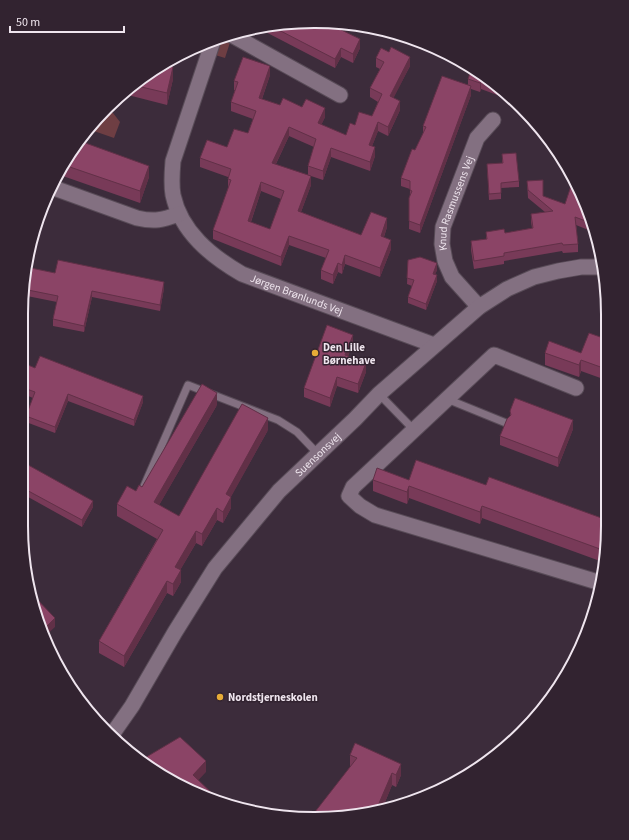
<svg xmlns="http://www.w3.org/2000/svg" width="629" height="840" viewBox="0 0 629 840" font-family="'Source Sans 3',sans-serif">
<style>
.green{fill:#6e3e43}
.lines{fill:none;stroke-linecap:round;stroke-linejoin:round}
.lane-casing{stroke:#584b57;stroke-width:9}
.street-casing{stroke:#584b57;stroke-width:17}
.lane{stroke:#837081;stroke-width:7}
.street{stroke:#837081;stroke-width:15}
.wall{fill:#783a58;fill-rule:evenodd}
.shaded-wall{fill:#613047}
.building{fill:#8b4466;stroke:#613047;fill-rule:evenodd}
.poi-dot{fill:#e7ac37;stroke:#322330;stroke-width:1.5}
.labels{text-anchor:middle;stroke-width:3;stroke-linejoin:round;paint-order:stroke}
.street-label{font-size:11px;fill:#efe5ee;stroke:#322330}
.poi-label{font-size:11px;font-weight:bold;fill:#efe5ee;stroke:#322330;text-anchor:start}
.rim{fill:none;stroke:#efe5ee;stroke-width:2}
</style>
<rect width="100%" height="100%" fill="#3c2c3b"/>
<!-- green -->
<path class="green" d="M 233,33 L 225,58 L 192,48 Z
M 108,111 L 113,113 L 120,122 L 114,138 L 91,130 Z"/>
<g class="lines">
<defs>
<path id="lane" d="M 379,394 L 414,430
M 447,399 L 506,423
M 144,486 L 188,385 L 278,420 L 297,432 L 318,454"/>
<g id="street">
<path d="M 230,34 L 340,95"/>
<path id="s1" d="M 213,41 L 173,161 C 172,173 171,184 173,195 C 181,232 211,256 242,274 L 434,345"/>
<path d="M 54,188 L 137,218 C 155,222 162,220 179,214"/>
<path id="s2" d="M 479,307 L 452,277 L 445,261 L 442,244 L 443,227 L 477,138 L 493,120"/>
<path d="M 576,388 L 494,355 L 353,487 L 349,496 L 360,506 L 375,515 L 601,583"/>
<path id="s3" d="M 111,736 L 132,706 L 175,632 L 215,568 L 279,491 L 355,419 L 379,394 L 479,307 L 507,289 L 534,277 L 558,271 L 581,267 L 603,267"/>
</g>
</defs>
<!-- lane casing -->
<use href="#lane" class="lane-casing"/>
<!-- street casing -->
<use href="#street" class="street-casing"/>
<!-- lane -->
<use href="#lane" class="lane"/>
<!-- street -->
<use href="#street" class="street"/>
</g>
<!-- wall -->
<path class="wall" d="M 296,22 L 360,48 L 353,63 L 341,57 L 335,68 L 258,28 Z
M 376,58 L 410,66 L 393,98 L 400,110 L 388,136 L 378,131 L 372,146 L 375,156 L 370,171 L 331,157 L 323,180 L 308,175 L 308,166 L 314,147 L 289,136 L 276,164 L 311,185 L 301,212 L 361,235 L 387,227 L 384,237 L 391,249 L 380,277 L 345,264 L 342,274 L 338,272 L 333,284 L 321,279 L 321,270 L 326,258 L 289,245 L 281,266 L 213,239 L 213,230 L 229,188 L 228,188 L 228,177 L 200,167 L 200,158 L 227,147 L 248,133 L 253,119 L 231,111 L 231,102 L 235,90 L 234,90 L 234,81 L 270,75 L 262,99 L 280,105 L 325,117 L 321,125 L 346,135 L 355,125 L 372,116 L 378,102 L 370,97 L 370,88 L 380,69 L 376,67 ZM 261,191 L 281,199 L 270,229 L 251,222 Z
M 472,68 L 508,94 L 520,107 L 508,103 L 508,99 L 481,89 L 480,92 L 471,89 L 471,95 L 420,233 L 409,229 L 410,189 L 401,186 L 401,178 L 423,134 L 423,126 L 468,85 L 468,79 Z
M 173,79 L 167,105 L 124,94 L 136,82 Z
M 538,126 L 542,131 L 538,129 Z
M 71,151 L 149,177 L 140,203 L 60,175 Z
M 502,154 L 519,181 L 519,187 L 501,188 L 501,199 L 489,200 L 487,164 L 502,163 Z
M 527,181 L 543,196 L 565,204 L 586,202 L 593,228 L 591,231 L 576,225 L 578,244 L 578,252 L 563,253 L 562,251 L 504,261 L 504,264 L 474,269 L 471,250 L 471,241 L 486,239 L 486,232 L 505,233 L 532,228 L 531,222 L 531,214 L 545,212 L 528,198 Z
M 408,260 L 437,270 L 435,274 L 437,281 L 426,310 L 408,303 L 408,297 L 412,286 L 407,284 Z
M 26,267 L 55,273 L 164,288 L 160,311 L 92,297 L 84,332 L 53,326 L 53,319 L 57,302 L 22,295 Z
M 606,339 L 606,380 L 581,371 L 579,377 L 545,365 L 545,353 L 581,353 Z
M 353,344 L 348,356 L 366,372 L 358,393 L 337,386 L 330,407 L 304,397 L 304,388 Z
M 21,362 L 35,368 L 143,402 L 134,426 L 68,401 L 55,433 L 26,422 L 26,416 L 33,398 L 21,393 Z
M 217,405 L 159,505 L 179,516 L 268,430 L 231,496 L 231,508 L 223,523 L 217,520 L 202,546 L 196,543 L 180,570 L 181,582 L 173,596 L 167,593 L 124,667 L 99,653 L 99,641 L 157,539 L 117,516 L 117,504 L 142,487 Z
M 510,411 L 573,429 L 558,467 L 500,445 L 500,436 L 510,416 Z
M 21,461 L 93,507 L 82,527 L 21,493 Z
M 373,480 L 409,480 L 486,485 L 607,520 L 607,545 L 606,556 L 602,555 L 600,561 L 482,518 L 480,524 L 409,498 L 407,504 L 373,491 Z
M 350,755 L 401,775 L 396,787 L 392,785 L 383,807 L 334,818 L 350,767 Z"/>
<!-- shaded-wall -->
<path class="shaded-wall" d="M 360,39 L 360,48 L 353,63 L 353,54 Z
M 341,48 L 341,57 L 335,68 L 335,59 Z
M 410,57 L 410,66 L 390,105 L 390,96 Z
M 270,66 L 270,75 L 259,107 L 259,98 Z
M 173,67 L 173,79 L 167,105 L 167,93 Z
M 481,80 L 481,89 L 480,92 L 480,83 Z
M 471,86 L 471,95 L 420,233 L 420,225 Z
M 400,101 L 400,110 L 388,136 L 388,127 Z
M 325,108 L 325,117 L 318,132 L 318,123 Z
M 378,122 L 378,131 L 369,154 L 369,145 Z
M 289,127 L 289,136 L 272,172 L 272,163 Z
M 375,147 L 375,156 L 370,171 L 370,162 Z
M 331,148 L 331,157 L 323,180 L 323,171 Z
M 149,166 L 149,177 L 140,203 L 140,191 Z
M 311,176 L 311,185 L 298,220 L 298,211 Z
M 261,182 L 261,191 L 248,230 L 248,221 Z
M 387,218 L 387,227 L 381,245 L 381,236 Z
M 289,236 L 289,245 L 281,266 L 281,257 Z
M 391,240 L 391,249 L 380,277 L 380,268 Z
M 345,255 L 345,264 L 342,274 L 342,265 Z
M 338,263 L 338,272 L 333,284 L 333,275 Z
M 437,263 L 437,270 L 433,280 L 433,274 Z
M 437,275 L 437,281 L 426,310 L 426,304 Z
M 164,282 L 164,288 L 160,311 L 160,305 Z
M 92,291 L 92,297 L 84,332 L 84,326 Z
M 353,335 L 353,344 L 345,364 L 345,355 Z
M 581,360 L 581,371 L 579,377 L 579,365 Z
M 366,363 L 366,372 L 358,393 L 358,384 Z
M 337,377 L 337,386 L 330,407 L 330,398 Z
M 217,393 L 217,405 L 154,514 L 154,502 Z
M 68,394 L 68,401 L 55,433 L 55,427 Z
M 143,396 L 143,402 L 134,426 L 134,420 Z
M 268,418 L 268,430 L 226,506 L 226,494 Z
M 573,420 L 573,429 L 558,467 L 558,458 Z
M 409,486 L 409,498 L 407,504 L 407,492 Z
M 231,497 L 231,508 L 223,523 L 223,512 Z
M 93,501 L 93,507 L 82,527 L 82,520 Z
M 482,506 L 482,518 L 480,524 L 480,512 Z
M 217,508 L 217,520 L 202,546 L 202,534 Z
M 196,531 L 196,543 L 175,579 L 175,567 Z
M 602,543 L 602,555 L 600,561 L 600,549 Z
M 181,570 L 181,582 L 173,596 L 173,584 Z
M 167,581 L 167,593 L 124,667 L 124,656 Z
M 55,618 L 55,627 L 45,636 L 43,630 Z
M 206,761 L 206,772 L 193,786 L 193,775 Z
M 401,764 L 401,775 L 396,787 L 396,775 Z
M 392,773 L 392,785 L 383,807 L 377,808 Z"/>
<!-- building -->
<path class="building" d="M 296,22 L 327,23 L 360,39 L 353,54 L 341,48 L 335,59 L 271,26 Z
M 391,47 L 410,57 L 390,96 L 400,101 L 388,127 L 378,122 L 369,145 L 375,147 L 370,162 L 331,148 L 323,171 L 308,166 L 316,139 L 289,127 L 272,163 L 311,176 L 298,211 L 361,235 L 371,212 L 387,218 L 381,236 L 391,240 L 380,268 L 345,255 L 342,265 L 338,263 L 333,275 L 321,270 L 329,250 L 289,236 L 281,257 L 213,230 L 231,180 L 228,179 L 231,169 L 200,158 L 207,140 L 227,147 L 234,129 L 248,133 L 256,111 L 231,102 L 238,82 L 234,81 L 243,57 L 270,66 L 259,98 L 280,105 L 283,98 L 302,107 L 306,99 L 325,108 L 318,123 L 346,135 L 350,123 L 355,125 L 359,112 L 372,116 L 382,94 L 370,88 L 384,62 L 376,58 L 381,48 L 389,52 ZM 261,182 L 284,191 L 270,229 L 248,221 Z
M 163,64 L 173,67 L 167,93 L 133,85 L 136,82 Z
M 472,68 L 498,87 L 481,80 L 480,83 L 468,79 Z
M 442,76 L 471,86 L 420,225 L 409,221 L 409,198 L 412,191 L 410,190 L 410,181 L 401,178 L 412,149 L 415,150 L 426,127 L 423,126 Z
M 80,141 L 149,166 L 140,191 L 64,165 L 71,151 Z
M 516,153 L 519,181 L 501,183 L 501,193 L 489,194 L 487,164 L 503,163 L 502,154 Z
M 543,180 L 543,196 L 565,204 L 572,183 L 575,184 L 586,202 L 591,223 L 575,217 L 578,244 L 563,245 L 562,243 L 504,253 L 504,256 L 474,261 L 471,241 L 487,239 L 486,232 L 504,229 L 505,233 L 533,228 L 531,214 L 553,211 L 528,190 L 527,181 Z
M 420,257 L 437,263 L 433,274 L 437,275 L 426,304 L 408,297 L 414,280 L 407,278 L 408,260 Z
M 58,260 L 164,282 L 160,305 L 92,291 L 84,326 L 53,319 L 58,296 L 23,289 L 26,267 L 55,273 Z
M 327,325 L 353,335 L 345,355 L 366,363 L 358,384 L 337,377 L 330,398 L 304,388 Z
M 589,333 L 606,339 L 606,369 L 581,360 L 579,365 L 545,353 L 549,341 L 581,353 Z
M 40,356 L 143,396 L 134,420 L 68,394 L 55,427 L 26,416 L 35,392 L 21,387 L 21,362 L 35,368 Z
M 202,384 L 217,393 L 154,502 L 179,516 L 242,404 L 268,418 L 226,494 L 231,497 L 223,512 L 217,508 L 202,534 L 196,531 L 175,567 L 181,570 L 173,584 L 167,581 L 124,656 L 99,641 L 163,530 L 117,504 L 127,486 L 136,491 L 139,485 L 142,487 Z
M 515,398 L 573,420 L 558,458 L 500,436 L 507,419 L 511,415 L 510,411 Z
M 416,460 L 486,485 L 489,477 L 607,520 L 607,545 L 602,543 L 600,549 L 482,506 L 480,512 L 409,486 L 407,492 L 373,480 L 377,468 L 409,480 Z
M 21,461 L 93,501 L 82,520 L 21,487 Z
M 30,592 L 55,618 L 43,630 L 31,602 Z
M 180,737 L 206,761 L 193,775 L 219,800 L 184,789 L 143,759 Z
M 355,743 L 401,764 L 396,775 L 392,773 L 377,808 L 334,818 L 311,817 L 357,758 L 350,755 Z
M 256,806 L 259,813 L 248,810 Z"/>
<!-- markers -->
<g class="poi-dot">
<circle cx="315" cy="353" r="4"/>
<circle cx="220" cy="697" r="4"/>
</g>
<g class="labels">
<!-- street labels -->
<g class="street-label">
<text dy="4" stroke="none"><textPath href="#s2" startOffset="118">Knud Rasmussens Vej</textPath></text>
<text dy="4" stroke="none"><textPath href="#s1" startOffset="327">Jørgen Brønlunds Vej</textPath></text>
<text dy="4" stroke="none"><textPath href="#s3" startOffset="351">Suensonsvej</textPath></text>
</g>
<!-- poi labels -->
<g class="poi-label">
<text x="323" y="351">Den Lille<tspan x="323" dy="13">Børnehave</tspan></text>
<text x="228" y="701">Nordstjerneskolen</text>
</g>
</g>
<!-- crop -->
<path d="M0 0H629V840H0ZM314 28H315A286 286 0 0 1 601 314V526A286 286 0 0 1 315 812H314A286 286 0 0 1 28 526V314A286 286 0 0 1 314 28Z" fill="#322330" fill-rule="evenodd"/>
<path class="rim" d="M314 28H315A286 286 0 0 1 601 314V526A286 286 0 0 1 315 812H314A286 286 0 0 1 28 526V314A286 286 0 0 1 314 28Z"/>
<!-- scale -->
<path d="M10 26v6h114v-6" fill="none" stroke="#efe5ee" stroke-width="2"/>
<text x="16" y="26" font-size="12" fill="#efe5ee" stroke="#322330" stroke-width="3" paint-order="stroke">50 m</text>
</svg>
